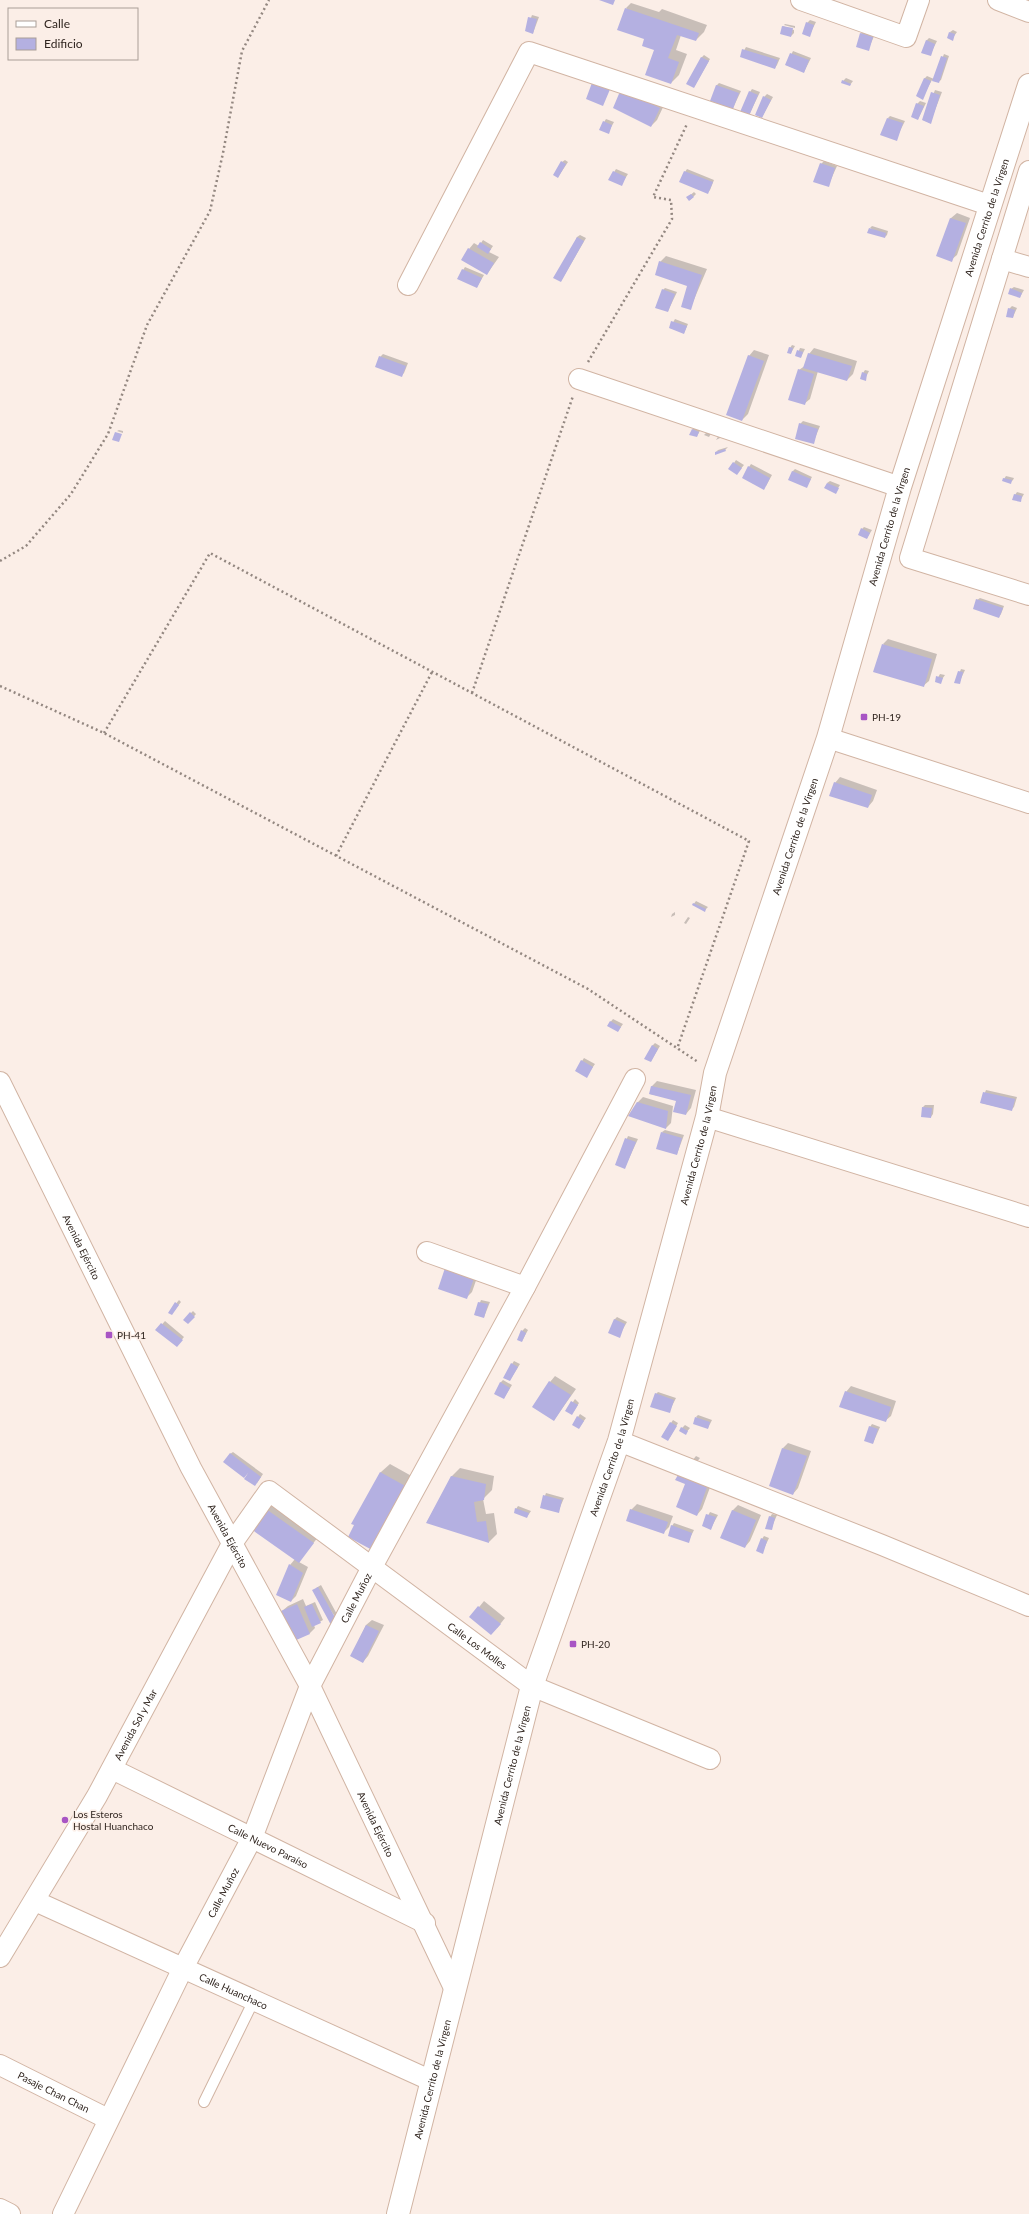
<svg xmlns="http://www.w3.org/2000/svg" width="1029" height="2214" viewBox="0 0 1029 2214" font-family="Lato,sans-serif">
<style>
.shadow{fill:#0003}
.building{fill:#b4b0e1}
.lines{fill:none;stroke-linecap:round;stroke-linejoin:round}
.lane-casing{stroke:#d1b4a3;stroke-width:12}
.street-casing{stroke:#d1b4a3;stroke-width:22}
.secondary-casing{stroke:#d1b4a3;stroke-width:24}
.path{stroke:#938780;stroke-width:2.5;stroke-dasharray:2 3;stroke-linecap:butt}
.lane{stroke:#fff;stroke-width:10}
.street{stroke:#fff;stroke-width:20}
.secondary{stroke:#fff;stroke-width:22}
.poi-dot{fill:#a855c4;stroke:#fbeee7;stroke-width:1.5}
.labels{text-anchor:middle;stroke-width:3;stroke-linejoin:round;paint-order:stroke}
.street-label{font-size:10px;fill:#30251f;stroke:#fbeee7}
.poi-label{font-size:10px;fill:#30251f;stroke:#fbeee7;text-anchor:start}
</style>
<rect width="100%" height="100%" fill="#fbeee7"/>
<!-- shadow -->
<path class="shadow" d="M 631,3 L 659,12 L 662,9 L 707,25 L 704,32 L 696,40 L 681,35 L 676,50 L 687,54 L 679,75 L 671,83 L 647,35 L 626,8 Z
M 532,15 L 539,17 L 533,33 L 526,31 Z
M 810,20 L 816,22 L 809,36 L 807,23 Z
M 785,24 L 795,26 L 795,28 L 784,25 Z
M 783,26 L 794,30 L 794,33 L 791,36 L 781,33 Z
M 953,30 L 957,32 L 952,39 L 950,32 Z
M 863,31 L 875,34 L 868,50 L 861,34 Z
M 929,38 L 937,41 L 930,55 L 926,41 Z
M 746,47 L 780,58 L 777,65 L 775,68 L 741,56 Z
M 793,51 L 811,58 L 804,72 L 786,65 Z
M 944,54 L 949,56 L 941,80 L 938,82 L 932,80 L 922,98 L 924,79 L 927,76 L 934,79 Z
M 704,55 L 710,59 L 694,87 L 701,58 Z
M 846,78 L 853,81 L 850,85 L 843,81 Z
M 719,83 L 741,91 L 733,108 L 716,86 Z
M 752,89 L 760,92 L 749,115 L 750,92 Z
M 622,90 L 665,103 L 657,120 L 651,126 Z
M 935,90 L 942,92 L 930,123 L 923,120 Z
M 767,94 L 773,97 L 762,117 L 764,97 Z
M 920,101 L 926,103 L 918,119 L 917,104 Z
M 890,116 L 905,121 L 896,139 L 888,118 Z
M 606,119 L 614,122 L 608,133 L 600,129 Z
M 565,160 L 568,162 L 558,177 L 562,162 Z
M 824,161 L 837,166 L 828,186 L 821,164 Z
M 616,169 L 628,174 L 621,185 L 610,179 Z
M 687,169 L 714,180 L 710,190 L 708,192 L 685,172 Z
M 694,192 L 696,194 L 690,200 L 688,197 Z
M 957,213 L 970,218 L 957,255 L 951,260 L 951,218 Z
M 872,226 L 888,231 L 887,235 L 885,237 L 870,228 Z
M 580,235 L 586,238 L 561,281 L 577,237 Z
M 483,240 L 493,246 L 489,252 L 499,257 L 487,274 L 469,249 L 474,243 L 479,246 Z
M 666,256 L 707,269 L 690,309 L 689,286 L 660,262 Z
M 465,267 L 484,275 L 477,287 L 458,278 Z
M 1014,287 L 1024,290 L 1020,297 L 1011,289 Z
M 665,288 L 677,292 L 668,311 L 663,290 Z
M 1012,306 L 1017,308 L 1013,317 L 1009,309 Z
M 675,319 L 688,324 L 684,333 L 670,328 Z
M 792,345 L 795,346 L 791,353 L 790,348 Z
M 800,348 L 805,349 L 801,357 L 797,355 Z
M 814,348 L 857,361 L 853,374 L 847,380 L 818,371 L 810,399 L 804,404 L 799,370 L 806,365 L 809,354 Z
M 754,350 L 769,355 L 748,414 L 742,420 L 749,356 Z
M 383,354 L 408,363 L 404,373 L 402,375 L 380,357 Z
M 865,370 L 869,371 L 865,379 L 863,373 Z
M 803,421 L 820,426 L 813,443 L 800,424 Z
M 695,427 L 701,429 L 697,436 L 692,430 Z
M 119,430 L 123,431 L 123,433 L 117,431 Z
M 708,431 L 712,432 L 709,437 L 704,435 Z
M 719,435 L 721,436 L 720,438 L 716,440 Z
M 728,447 L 725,450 L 716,452 L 718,450 Z
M 736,460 L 744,465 L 739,471 L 734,463 Z
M 751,464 L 772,475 L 766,486 L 749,467 Z
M 795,469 L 812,477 L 807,486 L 792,472 Z
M 1006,476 L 1014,478 L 1013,480 L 1011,482 L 1004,479 Z
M 830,481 L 840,485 L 835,493 L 827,483 Z
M 1017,492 L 1024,494 L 1020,501 L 1015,495 Z
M 864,527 L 872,530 L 867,538 L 862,529 Z
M 980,598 L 1004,606 L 1001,614 L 999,617 L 977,600 Z
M 888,639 L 937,654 L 929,681 L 923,686 L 883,644 Z
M 961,669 L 965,670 L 959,683 L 956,682 Z
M 940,674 L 945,675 L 940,682 L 936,681 Z
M 840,777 L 877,790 L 873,801 L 868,807 L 835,783 Z
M 696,901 L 708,907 L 705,910 L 693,905 Z
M 675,912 L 675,915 L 671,917 L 672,914 Z
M 688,917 L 690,918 L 686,924 L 684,923 Z
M 613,1019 L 623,1024 L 618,1031 L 608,1025 Z
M 655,1043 L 660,1046 L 651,1061 L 652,1046 Z
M 584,1058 L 595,1064 L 586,1077 L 582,1061 Z
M 657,1081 L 696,1090 L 691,1108 L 686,1114 L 677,1100 L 650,1094 L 652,1086 Z
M 986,1090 L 1017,1097 L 1014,1107 L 1011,1110 L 981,1103 Z
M 643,1097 L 673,1106 L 671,1123 L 666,1128 L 637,1103 Z
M 925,1105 L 934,1105 L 933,1114 L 931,1117 L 923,1107 Z
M 665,1130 L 684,1135 L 677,1154 L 662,1132 Z
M 628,1136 L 638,1139 L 625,1167 L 616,1164 Z
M 480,1269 L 472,1292 L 467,1297 L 440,1288 Z
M 179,1300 L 181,1302 L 174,1311 L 169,1312 Z
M 481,1300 L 490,1302 L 484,1317 L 475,1315 Z
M 193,1311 L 196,1314 L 188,1323 L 184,1320 Z
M 617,1317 L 627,1322 L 619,1336 L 614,1320 Z
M 165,1321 L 184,1337 L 179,1343 L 157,1330 Z
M 525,1328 L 528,1330 L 522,1341 L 522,1331 Z
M 514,1361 L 520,1364 L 510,1380 L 512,1364 Z
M 555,1376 L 576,1389 L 554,1420 L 550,1382 Z
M 503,1380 L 512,1385 L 504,1398 L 500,1383 Z
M 851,1386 L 896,1401 L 891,1416 L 885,1421 L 846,1392 Z
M 658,1392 L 676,1398 L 669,1412 L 656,1394 Z
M 575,1399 L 579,1403 L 574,1411 L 567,1411 Z
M 580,1414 L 586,1418 L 579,1428 L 578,1417 Z
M 698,1415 L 712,1420 L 708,1428 L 696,1417 Z
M 673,1420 L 678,1423 L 670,1437 L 662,1436 Z
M 872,1424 L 880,1427 L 873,1443 L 870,1427 Z
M 685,1425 L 690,1428 L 685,1434 L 682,1428 Z
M 788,1443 L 811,1451 L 798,1488 L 793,1494 L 783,1448 Z
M 233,1452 L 263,1474 L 257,1483 L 246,1479 L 248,1473 L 230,1454 Z
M 696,1456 L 700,1458 L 696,1463 L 692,1461 Z
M 390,1464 L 417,1479 L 355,1525 L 353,1523 L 381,1472 Z
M 460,1468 L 494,1476 L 492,1490 L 483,1499 L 486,1514 L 494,1513 L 497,1534 L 489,1542 L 427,1522 L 452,1476 Z
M 678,1476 L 712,1482 L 702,1509 L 697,1515 L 686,1484 Z
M 546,1493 L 564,1498 L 558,1512 L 541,1507 Z
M 272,1504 L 318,1537 L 299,1562 L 308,1567 L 296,1596 L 291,1601 L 290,1565 L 295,1559 L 267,1510 Z
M 637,1504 L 673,1516 L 669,1527 L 663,1533 L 631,1510 Z
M 738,1505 L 761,1515 L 750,1541 L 745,1547 L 732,1511 Z
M 518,1506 L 531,1511 L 527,1517 L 516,1509 Z
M 710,1512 L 718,1515 L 711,1528 L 703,1525 Z
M 772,1514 L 777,1515 L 771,1529 L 770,1517 Z
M 674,1523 L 694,1530 L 688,1542 L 672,1526 Z
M 764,1536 L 769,1538 L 762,1553 L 762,1539 Z
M 321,1585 L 339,1618 L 337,1620 L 316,1588 Z
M 303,1599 L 306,1606 L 315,1602 L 323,1620 L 314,1625 L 315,1628 L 310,1633 L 295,1640 L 282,1611 L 288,1606 Z
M 484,1601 L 505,1618 L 497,1628 L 471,1617 Z
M 372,1620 L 384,1625 L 368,1656 L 363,1662 L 351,1656 L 366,1625 Z"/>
<!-- building -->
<path class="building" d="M 599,0 L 615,0 L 613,5 Z
M 625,8 L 699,33 L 696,41 L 677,35 L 668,58 L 679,62 L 671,84 L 645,75 L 654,50 L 642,46 L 644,39 L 617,30 Z
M 528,17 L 537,19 L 533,34 L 525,31 Z
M 806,22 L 814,25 L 810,37 L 802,34 Z
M 782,26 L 793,28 L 791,37 L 780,34 Z
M 949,32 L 955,34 L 953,41 L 947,38 Z
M 860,33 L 873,37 L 869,51 L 856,47 Z
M 926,40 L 935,44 L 931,56 L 921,53 Z
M 742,49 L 778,60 L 775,69 L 740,57 Z
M 790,53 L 809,60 L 804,73 L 785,65 Z
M 941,56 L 947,58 L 939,83 L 932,81 Z
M 701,57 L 709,61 L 694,88 L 686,84 Z
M 924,78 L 931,81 L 923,100 L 916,96 Z
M 593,80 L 611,87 L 603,106 L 586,99 Z
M 842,80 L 851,84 L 850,86 L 841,83 Z
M 716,85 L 739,93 L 733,109 L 710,101 Z
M 621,89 L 660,108 L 651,127 L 613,108 Z
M 749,91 L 758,95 L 749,116 L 740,112 Z
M 931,92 L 940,95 L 931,124 L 922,120 Z
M 763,96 L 771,100 L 762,118 L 755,115 Z
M 916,103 L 924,106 L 918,120 L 911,117 Z
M 887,118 L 903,123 L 897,141 L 880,135 Z
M 603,121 L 612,125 L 609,134 L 599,130 Z
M 561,161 L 566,164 L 558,178 L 553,175 Z
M 820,163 L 835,168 L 829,187 L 813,182 Z
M 613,171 L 626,177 L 622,186 L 608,180 Z
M 684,171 L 713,182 L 708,194 L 679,182 Z
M 691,194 L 694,197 L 689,201 L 686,197 Z
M 950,218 L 966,223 L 952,262 L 936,256 Z
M 869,228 L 886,233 L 885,238 L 867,233 Z
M 577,237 L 584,241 L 561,282 L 553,278 Z
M 480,242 L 491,249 L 488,254 L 477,247 Z
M 468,248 L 494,263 L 487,275 L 461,260 Z
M 659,261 L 702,275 L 691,310 L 681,307 L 687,286 L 655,275 Z
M 462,269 L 482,278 L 477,288 L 457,279 Z
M 1010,288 L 1022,293 L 1020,298 L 1008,294 Z
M 662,289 L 675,294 L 668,312 L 655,308 Z
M 1008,308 L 1015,310 L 1013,318 L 1006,317 Z
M 671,321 L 687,326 L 684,334 L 669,328 Z
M 789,347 L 793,348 L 791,354 L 787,353 Z
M 797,350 L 803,352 L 801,358 L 795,356 Z
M 808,353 L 852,366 L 847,381 L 803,368 Z
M 748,355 L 764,361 L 742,421 L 726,415 Z
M 379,356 L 406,366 L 402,377 L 375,367 Z
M 798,369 L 814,374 L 805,405 L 788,400 Z
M 862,372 L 867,374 L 866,381 L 860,379 Z
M 799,423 L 818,429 L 814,444 L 795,439 Z
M 692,429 L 699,432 L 697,437 L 689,435 Z
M 115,432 L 122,434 L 119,442 L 112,440 Z
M 725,449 L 726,451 L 715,455 L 715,452 Z
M 733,462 L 742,468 L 737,475 L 728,469 Z
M 748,466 L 770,478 L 764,490 L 742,478 Z
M 792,471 L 811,479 L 807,488 L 788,480 Z
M 1003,478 L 1012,480 L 1011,484 L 1002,481 Z
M 827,483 L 839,488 L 836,494 L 824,488 Z
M 1014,494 L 1022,496 L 1021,502 L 1012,500 Z
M 861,528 L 870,533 L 867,539 L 858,535 Z
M 976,599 L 1003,608 L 999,618 L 973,609 Z
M 882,644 L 932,659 L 924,687 L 873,672 Z
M 958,671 L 963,672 L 960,684 L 954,683 Z
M 936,676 L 943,678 L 941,684 L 935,682 Z
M 834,782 L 872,795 L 868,808 L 829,796 Z
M 693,903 L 706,909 L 705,912 L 692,905 Z
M 610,1021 L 621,1027 L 618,1032 L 607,1026 Z
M 652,1045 L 658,1049 L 651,1062 L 644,1059 Z
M 581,1060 L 593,1067 L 587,1078 L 575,1071 Z
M 651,1086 L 691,1095 L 686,1115 L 673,1112 L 676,1101 L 649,1094 Z
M 983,1092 L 1015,1099 L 1012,1111 L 980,1103 Z
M 637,1102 L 668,1111 L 666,1129 L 628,1116 Z
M 922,1107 L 932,1108 L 931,1118 L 921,1117 Z
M 661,1132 L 682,1138 L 677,1155 L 656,1149 Z
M 625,1138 L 636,1142 L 625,1169 L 615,1165 Z
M 446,1265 L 475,1275 L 467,1299 L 438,1289 Z
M 175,1302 L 179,1305 L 172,1315 L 168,1313 Z
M 478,1302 L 488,1304 L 484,1318 L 474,1315 Z
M 190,1312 L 195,1317 L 188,1324 L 183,1320 Z
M 614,1319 L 625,1324 L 620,1338 L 608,1333 Z
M 161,1323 L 183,1340 L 177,1347 L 155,1330 Z
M 521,1330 L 526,1333 L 522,1342 L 517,1340 Z
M 511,1363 L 518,1367 L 510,1381 L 503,1378 Z
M 549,1381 L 571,1395 L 554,1421 L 532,1407 Z
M 500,1382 L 510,1388 L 504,1399 L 494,1394 Z
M 845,1391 L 891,1407 L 886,1422 L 839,1407 Z
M 655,1393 L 674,1400 L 670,1413 L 650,1407 Z
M 571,1401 L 578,1405 L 572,1415 L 565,1411 Z
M 577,1416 L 584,1421 L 579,1429 L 572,1425 Z
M 695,1417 L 710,1422 L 708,1429 L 693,1424 Z
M 670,1422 L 677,1426 L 668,1441 L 661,1437 Z
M 869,1426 L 878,1429 L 873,1444 L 864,1441 Z
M 681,1427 L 688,1431 L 686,1435 L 679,1431 Z
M 782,1448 L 807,1456 L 793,1495 L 769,1486 Z
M 230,1453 L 261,1477 L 255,1486 L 244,1479 L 249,1472 L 244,1478 L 223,1462 Z
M 380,1472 L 409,1488 L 374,1551 L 348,1537 L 354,1525 L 351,1524 Z
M 678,1475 L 707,1487 L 697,1516 L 676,1507 L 685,1484 L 675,1480 Z
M 451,1476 L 486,1484 L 484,1500 L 474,1502 L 477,1522 L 486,1521 L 489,1543 L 426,1523 Z
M 543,1495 L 562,1500 L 559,1513 L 540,1508 Z
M 515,1508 L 529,1513 L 527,1518 L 514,1513 Z
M 266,1509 L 314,1543 L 299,1563 L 251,1529 Z
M 630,1509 L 668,1522 L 664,1534 L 626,1521 Z
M 732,1510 L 756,1520 L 745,1548 L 720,1538 Z
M 706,1514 L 716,1517 L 711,1530 L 702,1526 Z
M 769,1516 L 775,1518 L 772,1530 L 765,1529 Z
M 671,1525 L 692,1533 L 689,1543 L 668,1536 Z
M 761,1538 L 767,1541 L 763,1554 L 756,1551 Z
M 289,1564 L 303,1573 L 291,1602 L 276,1595 Z
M 318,1587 L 337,1621 L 331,1625 L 312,1590 Z
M 297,1604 L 310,1634 L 294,1641 L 281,1611 Z
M 312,1604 L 321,1623 L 312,1627 L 304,1607 Z
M 478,1606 L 501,1624 L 491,1635 L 469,1617 Z
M 366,1625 L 379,1631 L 363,1663 L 350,1656 Z"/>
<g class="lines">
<defs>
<path id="lane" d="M 204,2102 L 254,2000"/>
<g id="street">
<path d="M 801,0 L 906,37 L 919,0"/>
<path d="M 998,0 L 1029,12"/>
<path d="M 1029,171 L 910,558 L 1029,595"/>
<path d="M 1002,259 L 1029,267"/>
<path d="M 408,285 L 529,52 L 989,205"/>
<path d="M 579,379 L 900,487"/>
<path d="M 828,738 L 1029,803"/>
<path id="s1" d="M 0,1082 L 191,1468 L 310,1686 L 455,1990"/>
<path d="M 707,1117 L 1029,1217"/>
<path d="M 427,1252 L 525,1287"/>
<path d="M 619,1441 L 882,1545 L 1029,1606"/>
<path id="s2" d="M 112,1769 L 425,1923"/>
<path id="s3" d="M 35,1901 L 432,2081"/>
<path id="s4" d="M 0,1957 L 97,1796 L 233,1542 L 269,1491 L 532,1686 L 710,1759"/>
<path id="s5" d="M 0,2065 L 108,2119"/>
<path d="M 0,2209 L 10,2214"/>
<path id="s6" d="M 63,2214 L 183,1968 L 252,1838 L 310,1686 L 372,1567 L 525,1287 L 635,1079"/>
</g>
<g id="secondary">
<path id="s7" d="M 398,2214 L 532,1686 L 619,1441 L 707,1117 L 715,1073 L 828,738 L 900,487 L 1029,85"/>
</g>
</defs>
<!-- lane casing -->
<use href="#lane" class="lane-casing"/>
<!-- street casing -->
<use href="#street" class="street-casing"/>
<!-- secondary casing -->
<use href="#secondary" class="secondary-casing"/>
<!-- path -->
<path class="path" d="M 588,362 L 672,219 L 671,200 L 653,197 L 687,124
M 0,561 L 26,546 L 71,494 L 108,434 L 147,325 L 210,211 L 223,153 L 242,51 L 269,0
M 0,686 L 104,733 L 588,989 L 698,1062
M 472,693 L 573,396
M 104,733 L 210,553 L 749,841 L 677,1049
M 336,856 L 432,672"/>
<!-- lane -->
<use href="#lane" class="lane"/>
<!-- street -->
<use href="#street" class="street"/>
<!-- secondary -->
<use href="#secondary" class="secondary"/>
</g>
<!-- markers -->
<g class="poi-dot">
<rect x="860" y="713" width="8" height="8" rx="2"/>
<rect x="105" y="1331" width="8" height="8" rx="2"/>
<rect x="569" y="1640" width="8" height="8" rx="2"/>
<circle cx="65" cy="1820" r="4"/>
</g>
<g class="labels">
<!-- street labels -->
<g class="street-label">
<text dy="4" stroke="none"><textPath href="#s7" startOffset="2083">Avenida Cerrito de la Virgen</textPath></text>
<text dy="4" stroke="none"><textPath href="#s7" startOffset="1759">Avenida Cerrito de la Virgen</textPath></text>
<text dy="4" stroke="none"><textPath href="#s7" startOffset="1435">Avenida Cerrito de la Virgen</textPath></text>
<text dy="4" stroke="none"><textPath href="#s7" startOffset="1111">Avenida Cerrito de la Virgen</textPath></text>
<text dy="4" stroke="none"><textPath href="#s1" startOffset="184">Avenida Ejército</textPath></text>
<text dy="4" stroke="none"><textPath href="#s7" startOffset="787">Avenida Cerrito de la Virgen</textPath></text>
<text dy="4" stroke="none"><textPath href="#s1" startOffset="508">Avenida Ejército</textPath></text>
<text dy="4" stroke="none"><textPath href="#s6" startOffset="683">Calle Muñoz</textPath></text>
<text dy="4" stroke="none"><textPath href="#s4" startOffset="798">Calle Los Molles</textPath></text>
<text dy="4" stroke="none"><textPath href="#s4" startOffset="269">Avenida Sol y Mar</textPath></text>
<text dy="4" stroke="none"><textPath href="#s7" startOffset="463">Avenida Cerrito de la Virgen</textPath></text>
<text dy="4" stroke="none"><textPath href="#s1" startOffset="832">Avenida Ejército</textPath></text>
<text dy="4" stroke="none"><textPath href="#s2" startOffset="174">Calle Nuevo Paraíso</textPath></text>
<text dy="4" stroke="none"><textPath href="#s6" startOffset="359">Calle Muñoz</textPath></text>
<text dy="4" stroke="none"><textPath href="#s3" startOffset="218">Calle Huanchaco</textPath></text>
<text dy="4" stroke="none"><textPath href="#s7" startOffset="139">Avenida Cerrito de la Virgen</textPath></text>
<text dy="4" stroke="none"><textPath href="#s5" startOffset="60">Pasaje Chan Chan</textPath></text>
</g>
<!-- poi labels -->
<g class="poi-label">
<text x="872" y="721">PH-19</text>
<text x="117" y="1339">PH-41</text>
<text x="581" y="1648">PH-20</text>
<text x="73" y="1818">Los Esteros<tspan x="73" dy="12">Hostal Huanchaco</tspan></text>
</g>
</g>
<!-- legend -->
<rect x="8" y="8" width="130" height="52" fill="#fbeee7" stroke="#aa9e97"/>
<rect x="16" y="21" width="20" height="6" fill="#ffffff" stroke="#aa9e97"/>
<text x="44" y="28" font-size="12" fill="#30251f">Calle</text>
<rect x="16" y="38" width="20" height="12" fill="#b4b0e1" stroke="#aa9e97"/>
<text x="44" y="48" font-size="12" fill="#30251f">Edificio</text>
</svg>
